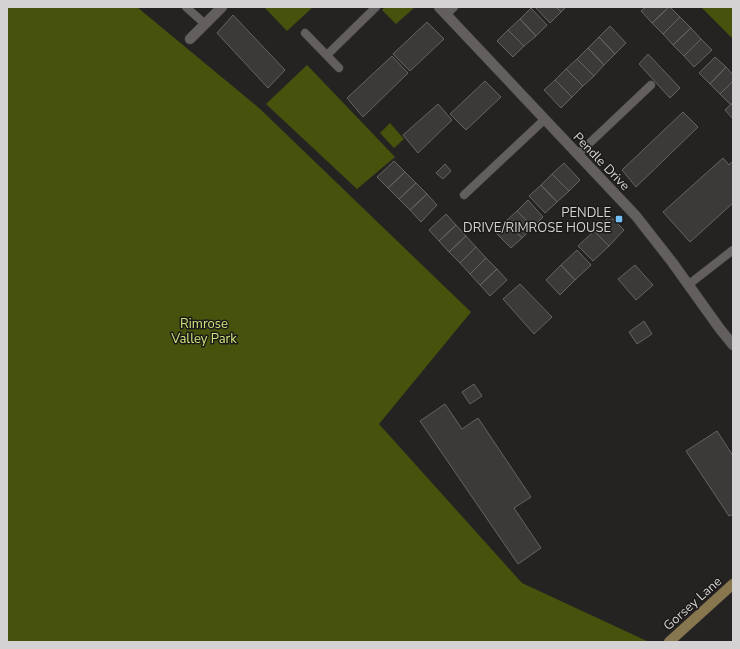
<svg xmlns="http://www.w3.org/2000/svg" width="740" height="649" viewBox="0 0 740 649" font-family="'Nunito Sans',sans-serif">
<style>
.green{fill:#47520d}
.building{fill:#3c3939;stroke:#666363}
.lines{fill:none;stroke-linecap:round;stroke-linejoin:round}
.service-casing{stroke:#413f3f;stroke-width:9}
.minor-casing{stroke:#413f3f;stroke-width:11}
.secondary-casing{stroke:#413f3f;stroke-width:11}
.service{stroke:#625f5e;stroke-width:8}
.minor{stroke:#625f5e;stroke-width:10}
.secondary{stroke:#88764f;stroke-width:10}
.poi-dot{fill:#74c0f6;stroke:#1c1a18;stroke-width:1.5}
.labels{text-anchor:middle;stroke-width:3;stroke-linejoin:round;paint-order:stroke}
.street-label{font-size:13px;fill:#d4d2d2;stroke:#1c1a18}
.poi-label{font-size:13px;fill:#d4d2d2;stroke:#1c1a18;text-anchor:end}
.park-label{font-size:13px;fill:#cfe47c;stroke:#1c1a18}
</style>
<rect width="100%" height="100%" fill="#252322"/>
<!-- green -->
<path class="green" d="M 7,7 L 137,7 L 259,108 L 471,312 L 379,424 L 522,583 L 649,642 L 7,642 Z
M 264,7 L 313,7 L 287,31 Z
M 385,7 L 413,7 L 414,8 L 396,24 L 382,10 Z
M 701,7 L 733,7 L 733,39 Z
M 307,65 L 395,157 L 357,189 L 266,104 Z
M 390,123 L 404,139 L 394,148 L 380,133 Z"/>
<!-- building -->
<path class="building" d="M 535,7 L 556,7 L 561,12 L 550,23 Z
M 556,7 L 566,7 L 561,12 Z
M 646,7 L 669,7 L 652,23 L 641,11 Z
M 669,7 L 670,7 L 680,17 L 663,34 L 652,23 Z
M 531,8 L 547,25 L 536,36 L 520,19 Z
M 233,15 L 285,70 L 268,88 L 217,33 Z
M 680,17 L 691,28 L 673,45 L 663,34 Z
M 520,19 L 536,36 L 524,46 L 508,30 Z
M 427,22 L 444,39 L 410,71 L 393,54 Z
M 610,26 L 626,43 L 615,54 L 599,37 Z
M 691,28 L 701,39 L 684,56 L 673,45 Z
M 508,30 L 524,46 L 513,57 L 497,41 Z
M 599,37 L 615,54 L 604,65 L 588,48 Z
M 701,39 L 712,50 L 694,67 L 684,56 Z
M 588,48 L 604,65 L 594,76 L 577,59 Z
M 648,54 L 680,88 L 670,98 L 639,64 Z
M 392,56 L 408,73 L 363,117 L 347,98 Z
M 715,57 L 726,67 L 710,84 L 699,73 Z
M 577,59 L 594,76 L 583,86 L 566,69 Z
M 726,67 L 733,75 L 733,81 L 720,94 L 710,84 Z
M 566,69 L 583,86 L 572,97 L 555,80 Z
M 555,80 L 572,97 L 561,108 L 544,90 Z
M 485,81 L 501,97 L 466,130 L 450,114 Z
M 733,81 L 733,102 L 731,105 L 720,94 Z
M 733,102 L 733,119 L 725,110 Z
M 438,104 L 452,120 L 418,153 L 403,135 Z
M 683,112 L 698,127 L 636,187 L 622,170 Z
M 723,158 L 729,165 L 733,161 L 733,203 L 690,242 L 663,212 Z
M 394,161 L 405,172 L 388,188 L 377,177 Z
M 564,163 L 580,180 L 569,191 L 552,174 Z
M 445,164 L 451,171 L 443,179 L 436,173 Z
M 405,172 L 416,183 L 399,199 L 388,188 Z
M 552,174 L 569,191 L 557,202 L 541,185 Z
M 416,183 L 427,194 L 410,210 L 399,199 Z
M 541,185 L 557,202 L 545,213 L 529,196 Z
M 427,194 L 437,205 L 421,222 L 410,210 Z
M 528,200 L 543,217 L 533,227 L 517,211 Z
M 517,211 L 533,227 L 522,238 L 506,221 Z
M 446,214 L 456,225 L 439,241 L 429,230 Z
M 610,216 L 624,230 L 609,246 L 594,231 Z
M 506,221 L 522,238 L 511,248 L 495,232 Z
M 456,225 L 466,236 L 449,252 L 439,241 Z
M 594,231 L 609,246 L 593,261 L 578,246 Z
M 466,236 L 476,247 L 460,263 L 449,252 Z
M 476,247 L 486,258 L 470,274 L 460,263 Z
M 577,250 L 591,265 L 575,280 L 561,265 Z
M 486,258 L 497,269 L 480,285 L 470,274 Z
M 561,265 L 575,280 L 560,295 L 546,280 Z
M 635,265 L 653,285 L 636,300 L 618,279 Z
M 497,269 L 507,280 L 490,296 L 480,285 Z
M 520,284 L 552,317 L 534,334 L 503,299 Z
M 644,321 L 652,334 L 637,344 L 629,332 Z
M 474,384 L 482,396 L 470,404 L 462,392 Z
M 445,404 L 462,429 L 478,418 L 531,497 L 514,508 L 541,548 L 518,564 L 420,421 Z
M 717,431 L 733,456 L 733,514 L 729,516 L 686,451 Z"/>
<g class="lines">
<defs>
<path id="service" d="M 186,7 L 205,24
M 446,15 L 454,7
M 305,33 L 339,68
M 327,55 L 376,7
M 578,154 L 651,85
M 464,195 L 545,119
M 688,285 L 733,250"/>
<path id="minor" d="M 439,7 L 636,216 L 672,262 L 720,329 L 733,345
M 190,39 L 222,7"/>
<path id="secondary" d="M 669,642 L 733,584"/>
</defs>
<!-- service casing -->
<use href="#service" class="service-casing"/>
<!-- minor casing -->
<use href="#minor" class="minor-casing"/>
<!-- secondary casing -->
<use href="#secondary" class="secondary-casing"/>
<!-- service -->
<use href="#service" class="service"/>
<!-- minor -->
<use href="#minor" class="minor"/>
<!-- secondary -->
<use href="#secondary" class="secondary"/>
</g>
<!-- markers -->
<rect class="poi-dot" x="615" y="215" width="8" height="8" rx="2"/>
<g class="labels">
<!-- street labels -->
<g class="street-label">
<text transform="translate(602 161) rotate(46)" y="5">Pendle Drive</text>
<text transform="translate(692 603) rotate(-42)" y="5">Gorsey Lane</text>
</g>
<!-- poi labels -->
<g class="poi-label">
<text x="611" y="217">PENDLE<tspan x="611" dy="15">DRIVE/RIMROSE HOUSE</tspan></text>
</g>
<!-- park labels -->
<g class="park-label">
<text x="204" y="328">Rimrose<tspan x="204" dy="15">Valley Park</tspan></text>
</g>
</g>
<!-- border -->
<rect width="740" height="649" fill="none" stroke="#d4d2d2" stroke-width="16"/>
</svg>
